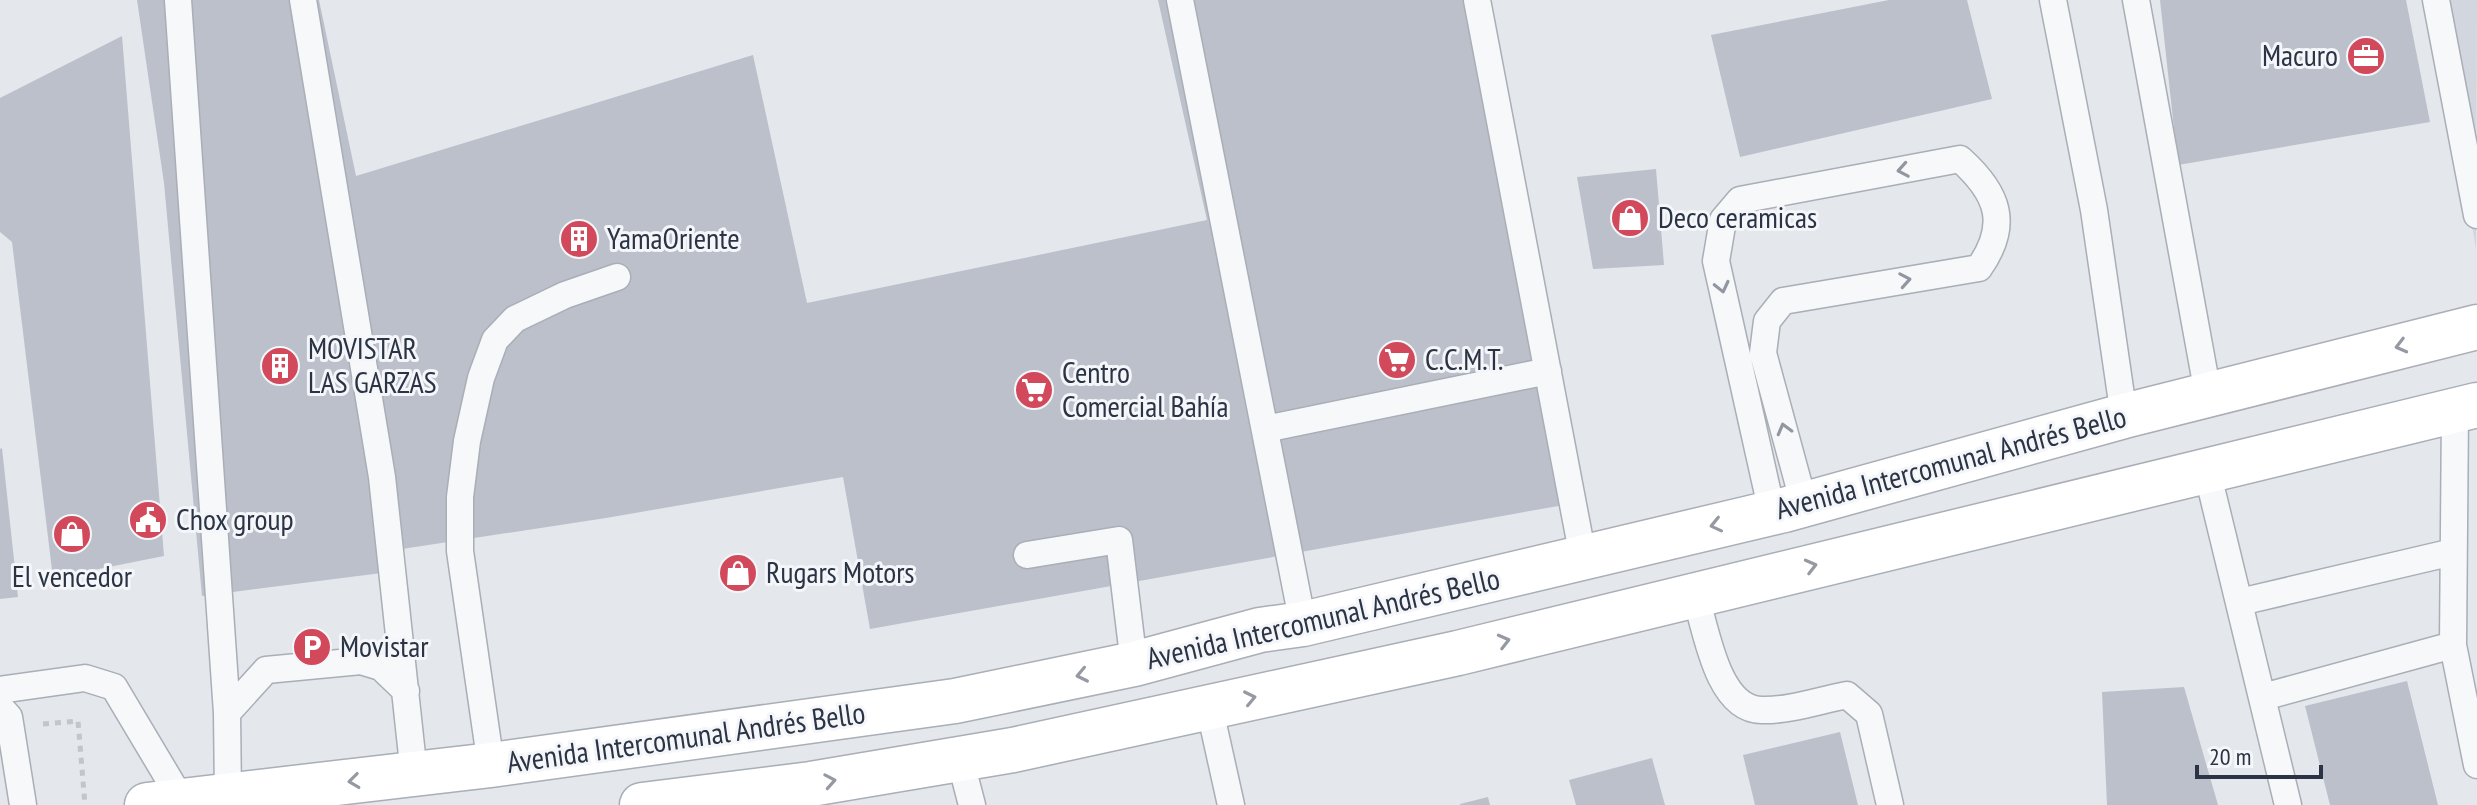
<svg xmlns="http://www.w3.org/2000/svg" width="2477" height="805" viewBox="0 0 2477 805" font-family="'PT Sans Narrow',sans-serif">
<style>
.built{fill:#d2d6de}
.building{fill:#bbc0ca}
.lines{fill:none;stroke-linecap:round;stroke-linejoin:round}
.service-casing{stroke:#a9aeb7;stroke-width:29}
.secondary-casing{stroke:#a9aeb7;stroke-width:47}
.path{stroke:#c2c5cb;stroke-width:5;stroke-dasharray:6 6;stroke-linecap:butt}
.service{stroke:#f7f8fa;stroke-width:26}
.secondary{stroke:#fff;stroke-width:44}
.oneway{stroke:#9196a0}
.oneway2{stroke:#959aa2}
.labels{text-anchor:middle;stroke-width:6;stroke-linejoin:round;paint-order:stroke}
.poi-label{font-size:30px;fill:#2b3445;stroke:#f4f6f9;text-anchor:start}
.street-label{font-size:30px;fill:#2b3445;stroke:#f4f6f9}
</style>
<rect width="100%" height="100%" fill="#e4e7ec"/>
<!-- built -->
<path class="built" d="M 2433,0 L 2477,0 L 2476,249 Z"/>
<!-- building -->
<path class="building" d="M 137,0 L 319,0 L 356,176 L 753,55 L 807,303 L 1207,220 L 1158,0 L 1482,0 L 1586,501 L 870,629 L 843,477 L 606,518 L 402,549 L 405,570 L 202,596 L 164,183 Z
M 1889,0 L 1967,0 L 1992,99 L 1740,157 L 1711,35 Z
M 2160,0 L 2406,0 L 2430,122 L 2178,165 Z
M 122,36 L 164,556 L 53,578 L 12,242 L 0,232 L 0,98 Z
M 1656,169 L 1664,265 L 1593,269 L 1577,177 Z
M 2,448 L 18,597 L 0,599 L 0,449 Z
M 2407,681 L 2438,805 L 2330,805 L 2305,706 Z
M 2184,687 L 2218,805 L 2107,805 L 2102,692 Z
M 1840,732 L 1858,805 L 1755,805 L 1743,755 Z
M 1652,758 L 1665,805 L 1576,805 L 1569,780 Z
M 1488,797 L 1490,805 L 1460,805 L 1460,804 Z"/>
<g class="lines">
<defs>
<path id="service" d="M 178,0 L 227,713 L 228,796
M 303,0 L 382,477 L 414,774
M 1180,0 L 1303,624
M 1477,0 L 1583,557
M 2053,0 L 2094,210 L 2124,416
M 2136,0 L 2208,394
M 2436,0 L 2477,215
M 2455,411 L 2453,645 L 2477,765
M 1265,429 L 1548,371
M 2207,471 L 2288,805
M 1772,512 L 1716,261 L 1723,220 L 1740,200 L 1960,159 C 1998,193 2010,224 1979,268 L 1783,301 L 1767,321 L 1763,353 L 1804,504
M 1027,555 L 1119,540 L 1134,664
M 1695,594 C 1706,629 1717,709 1761,710 C 1789,711 1820,700 1847,695 L 1869,714 L 1890,805
M 2240,602 L 2453,552
M 0,690 L 85,678 L 114,687 L 182,801
M 2263,697 L 2453,645
M 1209,706 L 1231,805
M 0,707 L 9,717 L 23,805
M 227,713 L 266,670 L 361,661 L 381,667 L 406,691
M 960,759 L 972,805
M 491,765 L 460,551 L 460,497 L 467,441 L 481,378 L 495,340 L 515,319 L 565,295 L 617,277"/>
<path id="secondary" d="M 147,805 L 491,765 L 955,701 L 1134,664 L 1260,630 L 1303,624 L 1784,510 L 2124,416 L 2477,327
M 642,805 L 811,784 L 1013,750 L 1458,653 L 2477,405"/>
</defs>
<!-- service casing -->
<use href="#service" class="service-casing"/>
<!-- secondary casing -->
<use href="#secondary" class="secondary-casing"/>
<!-- path -->
<path class="path" d="M 43,724 L 78,721 L 85,805"/>
<!-- service -->
<use href="#service" class="service"/>
<!-- secondary -->
<use href="#secondary" class="secondary"/>
</g>
<!-- one-way arrows -->
<defs><path id="oneway-chevron" d="M-2-3.5L2.5 0L-2 3.5" fill="none" stroke-width="1.6" stroke-linecap="round" stroke-linejoin="round" transform="scale(2)"/></defs>
<g class="oneway">
<use href="#oneway-chevron" transform="translate(1903 170) rotate(170)"/>
<use href="#oneway-chevron" transform="translate(1905 280) rotate(-10)"/>
<use href="#oneway-chevron" transform="translate(1722 287) rotate(77)"/>
<use href="#oneway-chevron" transform="translate(1784 429) rotate(-105)"/>
</g>
<g class="oneway2">
<use href="#oneway-chevron" transform="translate(2401 346) rotate(166)"/>
<use href="#oneway-chevron" transform="translate(1716 525) rotate(167)"/>
<use href="#oneway-chevron" transform="translate(1811 566) rotate(-14)"/>
<use href="#oneway-chevron" transform="translate(1504 641) rotate(-14)"/>
<use href="#oneway-chevron" transform="translate(1082 675) rotate(168)"/>
<use href="#oneway-chevron" transform="translate(1250 698) rotate(-12)"/>
<use href="#oneway-chevron" transform="translate(354 781) rotate(173)"/>
<use href="#oneway-chevron" transform="translate(830 781) rotate(-10)"/>
</g>
<!-- icons -->
<defs>
<symbol id="office-disc" viewBox="-11 -11 22 22"><circle r="9.5" fill="#d1495b" stroke="#f4f6f9"/><path d="M-6-3h4V-5.5h4V-3h4V5H-6ZM-1-4.5V-3h2v-1.5ZM-6 0V1H6V0Z" fill="#fff"/></symbol>
<symbol id="shop-disc" viewBox="-11 -11 22 22"><circle r="9.5" fill="#d1495b" stroke="#f4f6f9"/><path d="M-5-2.5h2.3a2.7 3.5 0 0 1 5.4 0H5L5.5 6h-11ZM-1.5-2.5h3a1.5 2.3 0 0 0-3 0Z" fill="#fff"/></symbol>
<symbol id="building-disc" viewBox="-11 -11 22 22"><circle r="9.5" fill="#d1495b" stroke="#f4f6f9"/><path d="M-4-6H4V6H1V3H-1V6H-4ZM-2.5-4.3h1.7v1.8h-1.7ZM.8-4.3h1.7v1.8H.8ZM-2.5-1h1.7V.8h-1.7ZM.8-1h1.7V.8H.8Z" fill="#fff"/></symbol>
<symbol id="supermarket-disc" viewBox="-11 -11 22 22"><circle r="9.5" fill="#d1495b" stroke="#f4f6f9"/><path d="M-6-5.5h2.5l.6 2H6L4.5 2H-2.5L-4.4-4H-6ZM-1.5 3.2a1.3 1.3 0 1 0 .1 0ZM3 3.2a1.3 1.3 0 1 0 .1 0Z" fill="#fff"/></symbol>
<symbol id="civic-disc" viewBox="-11 -11 22 22"><circle r="9.5" fill="#d1495b" stroke="#f4f6f9"/><path d="M-.6-6.5H3V-4.5H.6V-3L4-1V1h2V6H-6V1h2V-1L-.6-3ZM-1.2 2.5V6h2.4V2.5Z" fill="#fff"/></symbol>
<symbol id="parking-disc" viewBox="-11 -11 22 22"><circle r="9.5" fill="#d1495b" stroke="#f4f6f9"/><path d="M-3.5-5.5H1a3.5 3.5 0 0 1 0 7H-1V5.5H-3.5ZM-1-3.4V-.6H.8a1.4 1.4 0 0 0 0-2.8Z" fill="#fff"/></symbol>
</defs>
<g fill-rule="evenodd">
<use href="#office-disc" x="2344" y="34" width="44" height="44"/>
<use href="#shop-disc" x="1608" y="196" width="44" height="44"/>
<use href="#building-disc" x="557" y="217" width="44" height="44"/>
<use href="#supermarket-disc" x="1375" y="338" width="44" height="44"/>
<use href="#building-disc" x="258" y="344" width="44" height="44"/>
<use href="#supermarket-disc" x="1012" y="368" width="44" height="44"/>
<use href="#civic-disc" x="126" y="498" width="44" height="44"/>
<use href="#shop-disc" x="50" y="512" width="44" height="44"/>
<use href="#shop-disc" x="716" y="551" width="44" height="44"/>
<use href="#parking-disc" x="290" y="625" width="44" height="44"/>
</g>
<g class="labels">
<!-- poi labels -->
<g class="poi-label">
<text x="2338" y="66" text-anchor="end">Macuro</text>
<text x="1658" y="228">Deco ceramicas</text>
<text x="607" y="249">YamaOriente</text>
<text x="308" y="359">MOVISTAR<tspan x="308" dy="34">LAS GARZAS</tspan></text>
<text x="1425" y="370">C.C.M.T.</text>
<text x="1062" y="383">Centro<tspan x="1062" dy="34">Comercial Bahía</tspan></text>
<text x="176" y="530">Chox group</text>
<text x="766" y="583">Rugars Motors</text>
<text x="72" y="587" text-anchor="middle">El vencedor</text>
<text x="340" y="657">Movistar</text>
</g>
<!-- street labels -->
<g class="street-label">
<text transform="translate(1951 463) rotate(-15)" y="10">Avenida Intercomunal Andrés Bello</text>
<text transform="translate(1323 619) rotate(-13)" y="10">Avenida Intercomunal Andrés Bello</text>
<text transform="translate(686 738) rotate(-8)" y="10">Avenida Intercomunal Andrés Bello</text>
</g>
</g>
<!-- scale -->
<path d="M2197 765v12h124v-12" fill="none" stroke="#2b3445" stroke-width="4"/>
<text x="2209" y="765" font-size="24" fill="#2b3445" stroke="#f4f6f9" stroke-width="6" paint-order="stroke">20 m</text>
</svg>
